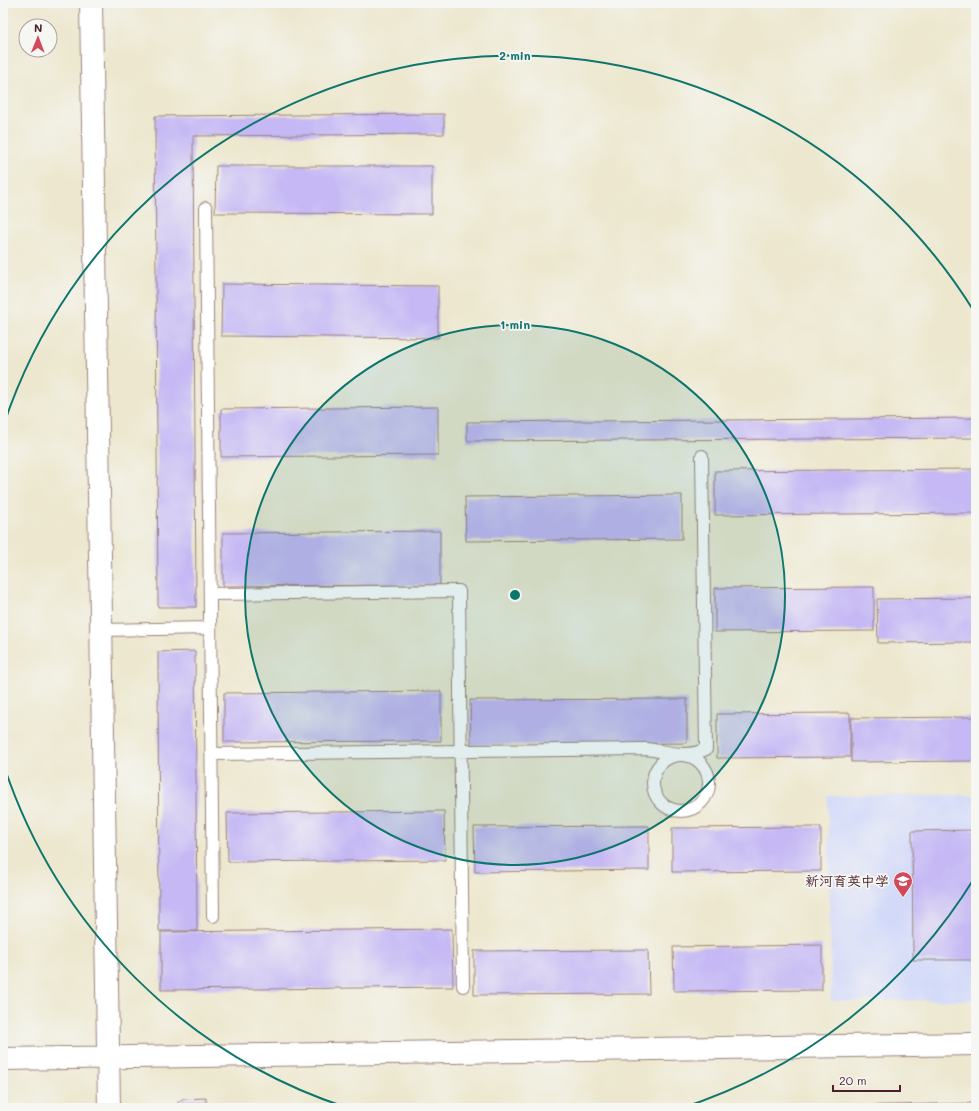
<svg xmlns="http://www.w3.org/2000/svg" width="979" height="1111" viewBox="0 0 979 1111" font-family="Mali,'LXGW WenKai TC',sans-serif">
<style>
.built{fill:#d2d9f9}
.building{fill:#c5b8f4}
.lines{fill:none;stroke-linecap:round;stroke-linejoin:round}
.service-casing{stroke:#9b837c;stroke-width:14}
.tertiary-casing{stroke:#9b837c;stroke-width:24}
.service{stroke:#fff;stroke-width:12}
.tertiary{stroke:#fff;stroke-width:22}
.ring{fill:none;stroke:#0f766e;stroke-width:2}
.labels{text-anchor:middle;stroke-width:3.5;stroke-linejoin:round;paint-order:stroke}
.poi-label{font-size:14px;fill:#4a1f2b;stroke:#f6f6f2;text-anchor:end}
.centre{fill:#0f766e;stroke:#f6f6f2;stroke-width:2}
.ring-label{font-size:12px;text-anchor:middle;font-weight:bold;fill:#0f766e;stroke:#f6f6f2;stroke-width:3.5;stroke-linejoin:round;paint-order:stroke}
</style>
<rect width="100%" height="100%" fill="#f6f6f2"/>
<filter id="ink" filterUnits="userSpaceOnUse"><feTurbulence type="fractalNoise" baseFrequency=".025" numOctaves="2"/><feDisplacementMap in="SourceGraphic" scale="8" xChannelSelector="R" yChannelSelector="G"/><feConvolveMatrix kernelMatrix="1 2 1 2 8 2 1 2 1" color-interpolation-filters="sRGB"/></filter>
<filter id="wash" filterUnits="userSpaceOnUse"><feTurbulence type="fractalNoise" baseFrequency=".012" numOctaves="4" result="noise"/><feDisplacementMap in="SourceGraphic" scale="16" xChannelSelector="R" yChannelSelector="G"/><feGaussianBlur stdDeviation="0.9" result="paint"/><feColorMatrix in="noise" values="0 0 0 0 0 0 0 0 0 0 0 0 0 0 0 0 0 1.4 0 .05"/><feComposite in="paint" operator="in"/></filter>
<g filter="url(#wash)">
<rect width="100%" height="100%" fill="#ece7ce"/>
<!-- built -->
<path class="built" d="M 976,795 L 976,1000 L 831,1001 L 828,796 Z"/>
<g id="blocks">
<!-- building -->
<path class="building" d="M 444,114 L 444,134 L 193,136 L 196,607 L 158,607 L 155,116 Z
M 216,166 L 432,166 L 432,214 L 215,213 Z
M 222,284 L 438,286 L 438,338 L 221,336 Z
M 438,407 L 438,455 L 221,457 L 221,409 Z
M 976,418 L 976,438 L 467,441 L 467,422 Z
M 976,469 L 976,513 L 715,515 L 715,471 Z
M 682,495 L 682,539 L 466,541 L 465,497 Z
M 440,531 L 440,585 L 223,586 L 223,533 Z
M 874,587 L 874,631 L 715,632 L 715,588 Z
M 976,598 L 976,642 L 878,643 L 877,599 Z
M 195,651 L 197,931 L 159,931 L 158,652 Z
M 441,691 L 441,741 L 224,742 L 224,693 Z
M 687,699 L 687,743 L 471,745 L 470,700 Z
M 850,713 L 850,757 L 717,758 L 717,714 Z
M 976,717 L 976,761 L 851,762 L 851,718 Z
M 444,811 L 445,860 L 228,862 L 227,813 Z
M 649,826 L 649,870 L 475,872 L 474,827 Z
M 821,827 L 821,871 L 672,872 L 672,828 Z
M 976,830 L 976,960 L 913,960 L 912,831 Z
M 452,929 L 453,987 L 161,990 L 161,932 Z
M 822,945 L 822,990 L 674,991 L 673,947 Z
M 648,950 L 649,994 L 474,995 L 474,951 Z
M 206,1098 L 206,1108 L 172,1108 L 182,1099 Z
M 976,1103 L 976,1108 L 805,1108 L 805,1107 Z"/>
</g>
</g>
<g filter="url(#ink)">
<use href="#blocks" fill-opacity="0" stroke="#9b837c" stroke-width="1"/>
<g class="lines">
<defs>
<path id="service" d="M 206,208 L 213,916
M 210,594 L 459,591 L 463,986
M 101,630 L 210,628
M 212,754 L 645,749 C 666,751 687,759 706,749 L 702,456
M653 783a28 28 0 1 1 56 0a28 28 0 1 1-56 0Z"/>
<path id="tertiary" d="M 91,3 L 109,1108
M 3,1059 L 976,1044"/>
</defs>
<!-- service casing -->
<use href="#service" class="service-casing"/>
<!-- tertiary casing -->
<use href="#tertiary" class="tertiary-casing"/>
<!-- service -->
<use href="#service" class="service"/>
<!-- tertiary -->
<use href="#tertiary" class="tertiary"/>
</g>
</g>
<!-- distance rings -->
<circle cx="515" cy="595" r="270" fill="#0f766e" fill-opacity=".12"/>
<g class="ring">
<circle cx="515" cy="595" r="270"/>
<path d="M975 877A539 539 0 0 1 682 1108M348 1108A539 539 0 0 1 4 766M4 424A539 539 0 0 1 975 313"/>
</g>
<!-- icons -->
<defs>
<symbol id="school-pin" viewBox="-11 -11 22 30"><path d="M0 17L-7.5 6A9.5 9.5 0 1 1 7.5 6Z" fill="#d1495b" stroke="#f6f6f2"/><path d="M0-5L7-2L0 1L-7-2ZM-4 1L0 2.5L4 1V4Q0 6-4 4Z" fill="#fff"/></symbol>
</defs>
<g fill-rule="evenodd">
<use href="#school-pin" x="892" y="870" width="22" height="30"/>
</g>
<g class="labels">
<!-- poi labels -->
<g class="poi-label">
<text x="889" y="886">新河育英中学</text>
</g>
</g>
<circle cx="515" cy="595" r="6" class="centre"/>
<g class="ring-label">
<text x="515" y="60">2 min</text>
<text x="515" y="329">1 min</text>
</g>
<!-- margin -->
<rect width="979" height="1111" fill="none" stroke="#f6f6f2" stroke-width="16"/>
<!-- north arrow -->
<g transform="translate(38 38) rotate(1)"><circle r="19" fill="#f6f6f2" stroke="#b1a0a2"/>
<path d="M0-3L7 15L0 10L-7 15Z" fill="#d1495b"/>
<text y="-6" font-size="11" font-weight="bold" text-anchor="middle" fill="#4a1f2b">N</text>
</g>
<!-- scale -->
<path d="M833 1085v6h67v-6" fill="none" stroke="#4a1f2b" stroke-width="2"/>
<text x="839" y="1085" font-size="12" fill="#4a1f2b" stroke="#f6f6f2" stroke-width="3" paint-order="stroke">20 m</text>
</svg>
